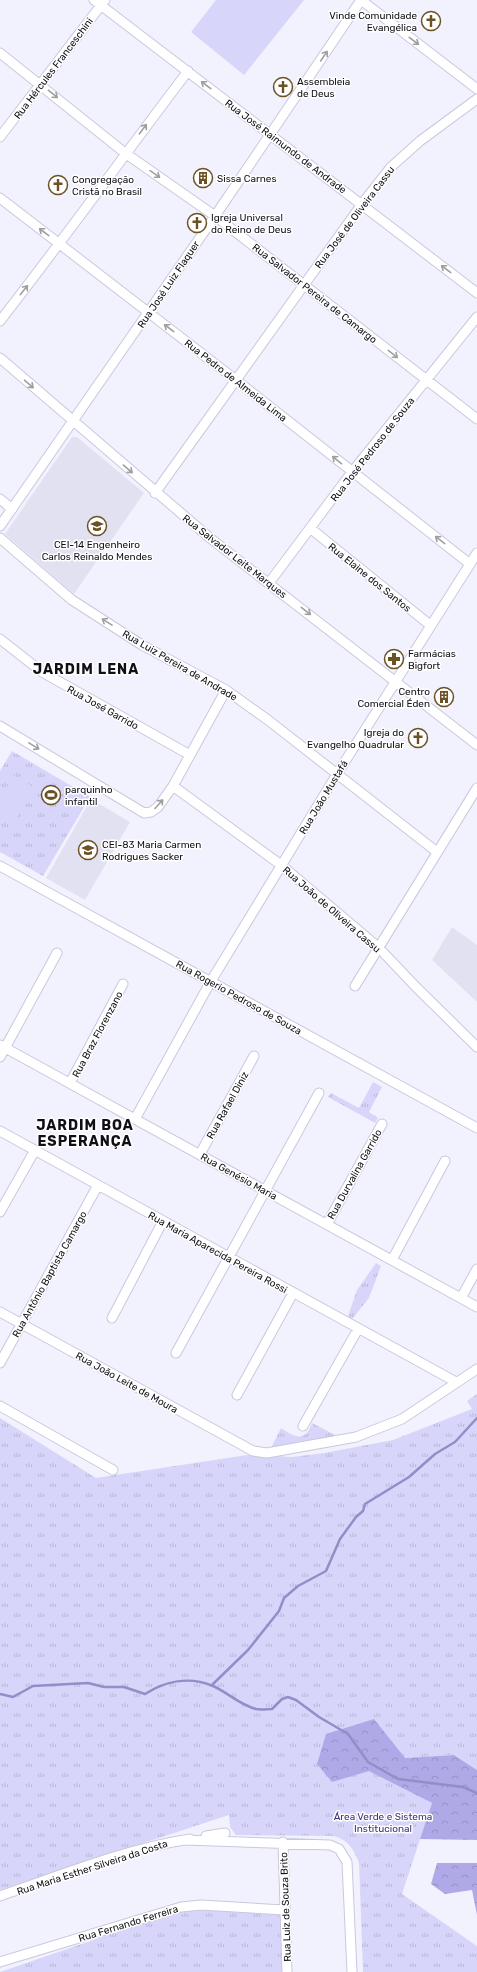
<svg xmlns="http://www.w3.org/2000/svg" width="477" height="1972" viewBox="0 0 477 1972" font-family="Rubik,sans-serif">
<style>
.built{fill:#e2e1f2}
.grass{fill:url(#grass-tufts)}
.forest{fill:url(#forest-crowns)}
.garden{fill:#d8d5fa}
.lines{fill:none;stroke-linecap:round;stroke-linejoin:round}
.stream{stroke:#938dc8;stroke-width:2.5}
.street-casing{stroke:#c9c8dd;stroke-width:11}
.street{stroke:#fff;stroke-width:9}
.oneway{stroke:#9f9fa2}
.labels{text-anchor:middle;stroke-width:3;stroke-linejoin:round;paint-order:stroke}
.poi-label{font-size:10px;fill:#100f16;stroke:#fff;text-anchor:start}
.street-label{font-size:10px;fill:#100f16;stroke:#fff}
.park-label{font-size:10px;fill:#403279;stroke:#fff}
.district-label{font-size:14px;font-weight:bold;letter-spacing:1px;fill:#100f16;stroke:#fff}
</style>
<defs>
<pattern id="grass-tufts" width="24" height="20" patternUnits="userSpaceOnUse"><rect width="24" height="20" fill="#d8d5fa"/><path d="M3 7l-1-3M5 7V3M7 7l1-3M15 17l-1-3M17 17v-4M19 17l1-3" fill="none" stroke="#b8b6d6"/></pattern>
<pattern id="forest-crowns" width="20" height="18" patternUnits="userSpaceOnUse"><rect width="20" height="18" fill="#afaae7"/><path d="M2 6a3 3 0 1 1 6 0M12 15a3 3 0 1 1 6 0" fill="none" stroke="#9691c5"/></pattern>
</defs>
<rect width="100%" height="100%" fill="#f2f2ff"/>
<!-- built -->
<path class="built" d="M 72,437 L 77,437 L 144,493 L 74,594 L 5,534 Z
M 91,799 L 130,822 L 85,900 L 46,878 Z
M 452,927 L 477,945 L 477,1002 L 432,960 Z"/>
<!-- grass -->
<path class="grass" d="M 12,751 L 90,797 L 43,876 L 0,852 L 0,771 Z
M 373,1082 L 382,1087 L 369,1112 L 378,1118 L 375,1123 L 328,1097 L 331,1093 L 359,1108 Z
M 376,1263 L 381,1266 L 369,1298 L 352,1319 L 348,1316 L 357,1290 Z
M 477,1394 L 477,1770 L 454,1755 L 405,1758 L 332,1782 L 369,1770 L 432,1803 L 402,1894 L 477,1946 L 477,1972 L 363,1972 L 359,1863 C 354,1850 348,1839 333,1836 L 236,1835 L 230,1827 L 229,1815 L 0,1890 L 0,1418 L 96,1478 L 247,1455 L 292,1457 L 324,1453 L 393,1440 L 472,1409 L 467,1401 Z
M 312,1423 L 339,1437 L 271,1448 L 281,1428 C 295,1437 305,1443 312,1423 Z
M 187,1910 L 277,1913 L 282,1918 L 285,1972 L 0,1972 L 178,1911 Z"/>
<!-- forest -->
<path class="forest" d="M 374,1719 L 405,1758 L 454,1755 L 477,1770 L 477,1840 L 420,1839 L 432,1803 L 369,1771 L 332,1782 L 317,1764 L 326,1734 Z
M 437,1863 L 477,1863 L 477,1915 L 472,1890 L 445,1894 L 431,1884 Z"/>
<!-- garden -->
<path class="garden" d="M 216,0 L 304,0 L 244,75 L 191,32 Z
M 14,775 L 35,788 L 16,819 L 0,809 L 0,798 Z
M 49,785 L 61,792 L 53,805 L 41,798 Z"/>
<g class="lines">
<!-- stream -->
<path class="stream" d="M 212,1685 L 248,1650 L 279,1611 L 284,1598 L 298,1586 L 326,1571 L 340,1539 L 356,1517 L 363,1511 L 365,1504 L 409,1477 L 435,1454 L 455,1442 L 477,1418
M 0,1694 L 13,1697 L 33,1686 L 88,1683 L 104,1687 L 124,1687 L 145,1694 C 165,1681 189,1676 213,1686 C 227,1692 240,1705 256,1709 C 261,1710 267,1709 272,1709 L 282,1699 L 288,1697 L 296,1700 L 319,1717 L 348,1734 L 368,1762 L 398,1779 L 463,1787 L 477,1793"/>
<defs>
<path id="street" d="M 94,0 L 477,293
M 361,0 L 477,89
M 0,53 L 125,153 L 215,216 L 477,419
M 0,137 L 105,0
M 0,198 L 236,380 L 470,564
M 0,321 C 64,239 125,154 188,71
M 0,358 L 210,538 L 477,745
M 155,493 L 362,204 L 391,167 L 420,141 L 477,99
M 0,499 L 12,509
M 0,526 L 215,216 L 361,0
M 310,528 L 430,625
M 0,538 L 72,600 L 142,645 L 226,690 L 268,720 L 437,852
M 269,583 L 352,472 L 477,317
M 0,639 L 42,672 L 190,755
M 0,726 L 144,813 L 151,812 L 158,807 L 173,786 L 226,690
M 173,786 L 281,865 L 379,948 L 416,987 L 477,1047
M 0,866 L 477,1128
M 355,986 L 477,788
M 0,1045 L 477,1307
M 0,1057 L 57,953
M 70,1083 L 123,984
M 135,1119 L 211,981 L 337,774 L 477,553
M 0,1131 L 456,1382
M 200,1154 L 254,1056
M 0,1212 L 35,1150
M 327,1224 L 382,1124
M 392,1260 L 445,1161
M 461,1298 L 477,1269
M 0,1312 L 253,1451 L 267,1453 L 356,1437 L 402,1419 L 477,1369
M 112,1318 L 163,1221
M 176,1353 L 319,1093
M 0,1363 L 98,1185
M 237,1395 L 293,1293
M 0,1406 L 113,1470
M 303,1426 L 358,1329
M 206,1836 L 225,1833
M 185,1840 L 330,1845 L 339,1849 L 347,1862 L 352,1972
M 283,1842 L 287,1972
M 0,1896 C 62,1875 125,1849 190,1839
M 0,1962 L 181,1907 L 201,1905 L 284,1910"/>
</defs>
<!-- street casing -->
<use href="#street" class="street-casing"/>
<!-- street -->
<use href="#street" class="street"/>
</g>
<!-- one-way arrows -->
<defs><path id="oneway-shaft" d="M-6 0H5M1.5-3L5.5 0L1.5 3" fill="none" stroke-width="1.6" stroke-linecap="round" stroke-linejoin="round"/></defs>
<g class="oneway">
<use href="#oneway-shaft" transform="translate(414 41) rotate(37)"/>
<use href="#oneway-shaft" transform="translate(324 56) rotate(-56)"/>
<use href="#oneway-shaft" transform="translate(206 85) rotate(-143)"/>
<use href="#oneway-shaft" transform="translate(53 94) rotate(39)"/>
<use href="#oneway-shaft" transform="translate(143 129) rotate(-53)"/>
<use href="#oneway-shaft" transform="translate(155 174) rotate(35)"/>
<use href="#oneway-shaft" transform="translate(44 232) rotate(-143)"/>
<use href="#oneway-shaft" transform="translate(446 269) rotate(-143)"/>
<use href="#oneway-shaft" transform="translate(24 290) rotate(-52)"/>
<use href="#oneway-shaft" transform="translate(169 328) rotate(-143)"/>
<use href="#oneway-shaft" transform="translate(393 354) rotate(38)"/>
<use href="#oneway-shaft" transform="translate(29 384) rotate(41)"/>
<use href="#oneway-shaft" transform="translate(337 460) rotate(-141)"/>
<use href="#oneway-shaft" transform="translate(128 469) rotate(41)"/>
<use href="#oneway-shaft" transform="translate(440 540) rotate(-142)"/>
<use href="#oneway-shaft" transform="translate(306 611) rotate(38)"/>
<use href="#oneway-shaft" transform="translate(107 622) rotate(-148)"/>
<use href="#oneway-shaft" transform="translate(34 746) rotate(31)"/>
<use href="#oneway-shaft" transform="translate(159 804) rotate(-48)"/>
</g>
<!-- icons -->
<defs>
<symbol id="church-ring" viewBox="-11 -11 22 22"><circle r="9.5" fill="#fff" stroke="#6c5123" stroke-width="1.5"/><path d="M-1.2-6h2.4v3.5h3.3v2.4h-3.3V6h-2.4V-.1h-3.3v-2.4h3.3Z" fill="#6c5123"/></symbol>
<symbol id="building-ring" viewBox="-11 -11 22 22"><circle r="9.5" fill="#fff" stroke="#6c5123" stroke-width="1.5"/><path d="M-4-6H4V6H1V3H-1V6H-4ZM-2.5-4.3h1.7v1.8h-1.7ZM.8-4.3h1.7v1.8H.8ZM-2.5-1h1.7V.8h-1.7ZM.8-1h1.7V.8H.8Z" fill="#6c5123"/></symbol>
<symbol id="school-ring" viewBox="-11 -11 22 22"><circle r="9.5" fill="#fff" stroke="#6c5123" stroke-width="1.5"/><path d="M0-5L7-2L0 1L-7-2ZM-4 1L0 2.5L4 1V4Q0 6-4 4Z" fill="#6c5123"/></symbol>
<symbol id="pharmacy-ring" viewBox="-11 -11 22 22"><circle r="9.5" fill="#fff" stroke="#6c5123" stroke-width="1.5"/><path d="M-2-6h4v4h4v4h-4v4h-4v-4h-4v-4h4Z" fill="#6c5123"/></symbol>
<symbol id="stadium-ring" viewBox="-11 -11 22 22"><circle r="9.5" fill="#fff" stroke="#6c5123" stroke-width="1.5"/><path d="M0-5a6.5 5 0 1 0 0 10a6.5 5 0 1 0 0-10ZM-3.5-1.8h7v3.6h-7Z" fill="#6c5123"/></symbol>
</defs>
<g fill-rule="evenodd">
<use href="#church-ring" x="420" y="10" width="22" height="22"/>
<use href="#church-ring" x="272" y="76" width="22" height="22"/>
<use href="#building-ring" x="192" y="167" width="22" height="22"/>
<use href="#church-ring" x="47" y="174" width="22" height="22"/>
<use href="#church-ring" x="186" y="212" width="22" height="22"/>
<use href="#school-ring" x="86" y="515" width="22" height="22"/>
<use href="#pharmacy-ring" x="383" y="648" width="22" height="22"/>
<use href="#building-ring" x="433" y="686" width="22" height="22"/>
<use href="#church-ring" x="407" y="727" width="22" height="22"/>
<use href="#stadium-ring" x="40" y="784" width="22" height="22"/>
<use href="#school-ring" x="77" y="839" width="22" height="22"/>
</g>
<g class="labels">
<!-- poi labels -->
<g class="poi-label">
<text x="417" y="19" text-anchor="end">Vinde Comunidade<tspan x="417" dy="12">Evangélica</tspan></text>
<text x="297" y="85">Assembleia<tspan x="297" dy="12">de Deus</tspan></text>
<text x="217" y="182">Sissa Carnes</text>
<text x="72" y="183">Congregação<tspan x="72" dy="12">Cristã no Brasil</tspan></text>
<text x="211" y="221">Igreja Universal<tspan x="211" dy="12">do Reino de Deus</tspan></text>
<text x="97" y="548" text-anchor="middle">CEI-14 Engenheiro<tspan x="97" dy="12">Carlos Reinaldo Mendes</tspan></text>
<text x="408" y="657">Farmácias<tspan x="408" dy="12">Bigfort</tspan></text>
<text x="430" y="695" text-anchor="end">Centro<tspan x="430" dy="12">Comercial Éden</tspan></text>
<text x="404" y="736" text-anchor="end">Igreja do<tspan x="404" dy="12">Evangelho Quadrular</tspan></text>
<text x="65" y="793">parquinho<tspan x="65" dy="12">infantil</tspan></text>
<text x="102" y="848">CEI-83 Maria Carmen<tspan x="102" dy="12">Rodrigues Sacker</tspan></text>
</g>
<!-- street labels -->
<g class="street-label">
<text transform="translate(53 68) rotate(-53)" y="4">Rua Hércules Franceschini</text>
<text transform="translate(286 146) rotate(37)" y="4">Rua José Raimundo de Andrade</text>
<text transform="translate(354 217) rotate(-53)" y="4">Rua José de Oliveira Cassu</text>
<text transform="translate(168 284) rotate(-56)" y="4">Rua José Luiz Flaquer</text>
<text transform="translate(315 293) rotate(38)" y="4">Rua Salvador Pereira de Camargo</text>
<text transform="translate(236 380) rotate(38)" y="4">Rua Pedro de Almeida Lima</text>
<text transform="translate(372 449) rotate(-52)" y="4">Rua José Pedroso de Souza</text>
<text transform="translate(235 556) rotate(38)" y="4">Rua Salvador Leite Marques</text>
<text transform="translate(370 577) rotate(39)" y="4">Rua Elaine dos Santos</text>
<text transform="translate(180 665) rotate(30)" y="4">Rua Luiz Pereira de Andrade</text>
<text transform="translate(103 707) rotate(29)" y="4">Rua José Garrido</text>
<text transform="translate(323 797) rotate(-59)" y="4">Rua João Mustafá</text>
<text transform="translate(332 909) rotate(41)" y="4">Rua João de Oliveira Cassu</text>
<text transform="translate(239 997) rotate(29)" y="4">Rua Rogerio Pedroso de Souza</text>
<text transform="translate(97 1034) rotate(-62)" y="4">Rua Braz Florenzano</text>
<text transform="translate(227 1105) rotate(-61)" y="4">Rua Rafael Diniz</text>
<text transform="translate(354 1174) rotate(-61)" y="4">Rua Durvalina Garrido</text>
<text transform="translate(239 1176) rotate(29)" y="4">Rua Genésio Maria</text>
<text transform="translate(218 1252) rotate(29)" y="4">Rua Maria Aparecida Pereira Rossi</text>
<text transform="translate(49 1274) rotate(-61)" y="4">Rua Antônio Baptista Camargo</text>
<text transform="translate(127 1382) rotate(29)" y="4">Rua João Leite de Moura</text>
<text transform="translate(92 1867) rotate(-18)" y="4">Rua Maria Esther Silveira da Costa</text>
<text transform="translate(285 1907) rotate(-92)" y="4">Rua Luiz de Souza Brito</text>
<text transform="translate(128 1923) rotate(-17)" y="4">Rua Fernando Ferreira</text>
</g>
<!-- park labels -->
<g class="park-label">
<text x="383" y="1820">Área Verde e Sistema<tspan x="383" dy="12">Institucional</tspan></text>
</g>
<!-- district labels -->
<g class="district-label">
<text x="86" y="674">JARDIM LENA</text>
<text x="85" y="1130">JARDIM BOA<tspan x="85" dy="16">ESPERANÇA</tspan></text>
</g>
</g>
</svg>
